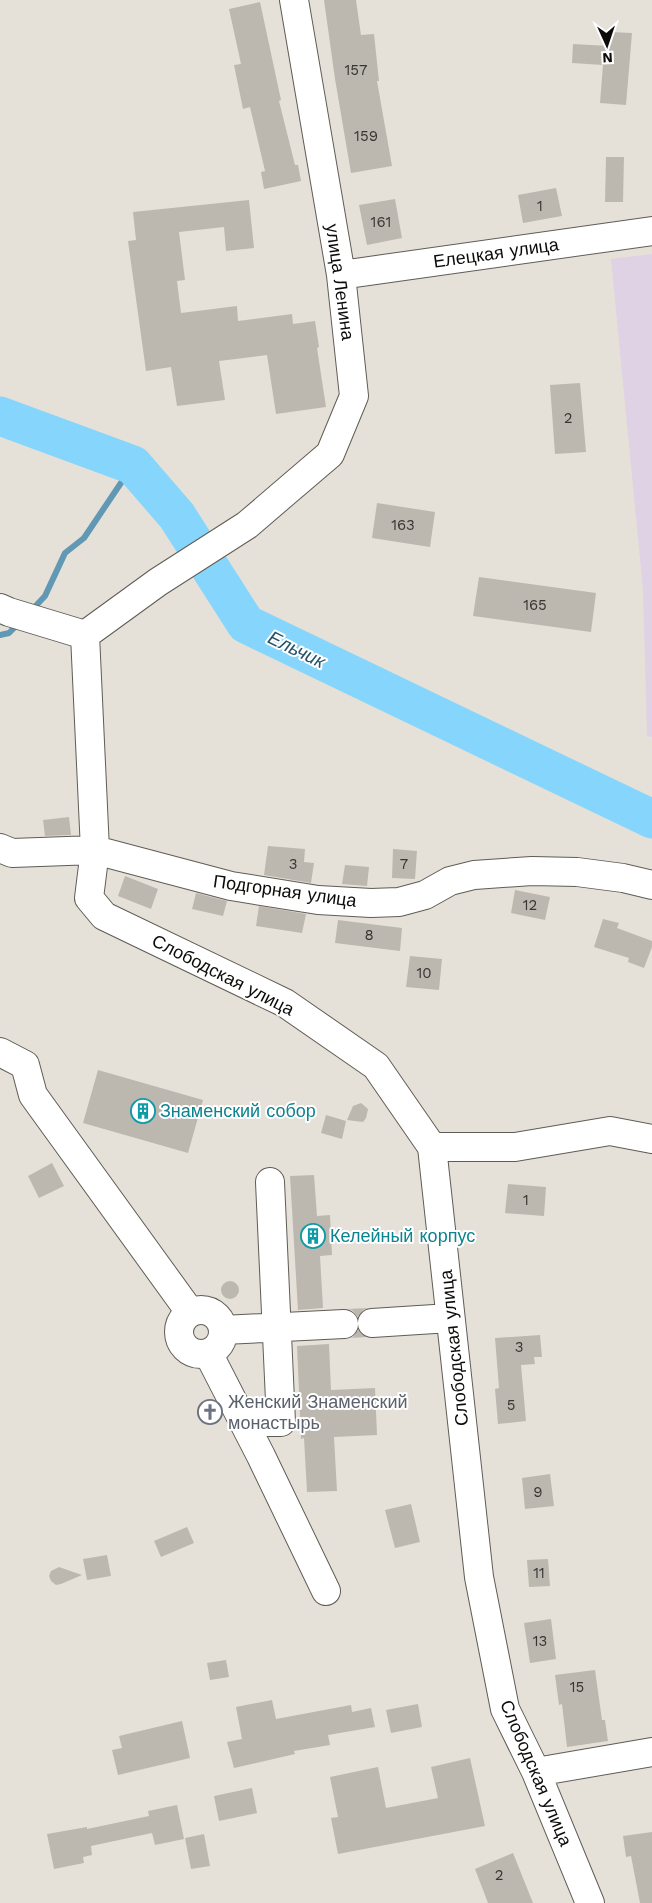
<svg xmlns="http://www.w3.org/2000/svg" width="652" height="1903" viewBox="0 0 652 1903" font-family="'Work Sans',sans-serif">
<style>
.medical{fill:#dfd2e5}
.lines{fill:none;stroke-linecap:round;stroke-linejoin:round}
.stream{stroke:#6198b3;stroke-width:6}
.river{stroke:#85d5fc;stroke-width:39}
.building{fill:#bcb8b0}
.minor-casing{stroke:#605c55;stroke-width:30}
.minor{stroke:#fff;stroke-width:28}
.labels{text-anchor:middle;stroke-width:4;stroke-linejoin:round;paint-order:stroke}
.number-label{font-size:15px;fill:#383633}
.street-label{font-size:18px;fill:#0c0b09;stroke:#fff}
.culture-label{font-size:18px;fill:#0d838f;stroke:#fff;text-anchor:start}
.worship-label{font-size:18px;fill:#5b616d;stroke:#fff;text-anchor:start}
.water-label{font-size:19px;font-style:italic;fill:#265368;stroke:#fff}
</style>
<rect width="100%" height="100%" fill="#e5e1d8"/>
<!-- medical -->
<path class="medical" d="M 652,254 L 652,737 L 647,736 L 643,590 L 611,259 Z"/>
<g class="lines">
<!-- stream -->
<path class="stream" d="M 30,612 L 45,596 L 65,553 L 84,538 L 133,465
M 0,635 L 9,633 L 19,623"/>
<!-- river -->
<path class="river" d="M 0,416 L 133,465 L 177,516 L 246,624 L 652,819"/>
</g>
<!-- building -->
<path class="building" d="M 324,0 L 356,0 L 361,35 L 374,34 L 379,81 L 377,81 L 392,166 L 351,173 L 335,79 Z
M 260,2 L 281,100 L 279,101 L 295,165 L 298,165 L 301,181 L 264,189 L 261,172 L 265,171 L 250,107 L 243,109 L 234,65 L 241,64 L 229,9 Z
M 611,32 L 632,33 L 626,105 L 600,103 L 603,65 L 572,63 L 573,44 L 610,46 Z
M 606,157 L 624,157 L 623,202 L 605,202 Z
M 556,188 L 562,216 L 523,223 L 518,195 Z
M 395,199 L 402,238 L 367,245 L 359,205 Z
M 249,200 L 254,248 L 226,251 L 224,227 L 179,232 L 185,280 L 177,281 L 181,313 L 237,306 L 238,321 L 292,314 L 293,324 L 315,321 L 319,347 L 317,348 L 326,407 L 276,414 L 267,355 L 219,361 L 225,400 L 177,406 L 171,367 L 146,371 L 128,241 L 136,240 L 133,212 Z
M 580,383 L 586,452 L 555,454 L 550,385 Z
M 377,503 L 435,512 L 430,547 L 372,538 Z
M 479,577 L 596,593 L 591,632 L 473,616 Z
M 69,817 L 71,835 L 45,836 L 43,820 Z
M 268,846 L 305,849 L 304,862 L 314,863 L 311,883 L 264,875 Z
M 393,849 L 417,851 L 415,879 L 392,878 Z
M 345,865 L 369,867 L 367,886 L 342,884 Z
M 125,876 L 158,889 L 151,909 L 118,896 Z
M 515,890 L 550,897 L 545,920 L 511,913 Z
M 196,893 L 227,901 L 223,916 L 192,909 Z
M 259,906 L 306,914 L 302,933 L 256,926 Z
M 603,919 L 619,923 L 617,928 L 652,941 L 652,947 L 644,968 L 628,962 L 629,958 L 594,947 Z
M 338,920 L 402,928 L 400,951 L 335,943 Z
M 410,956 L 442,959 L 439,990 L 406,987 Z
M 98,1070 L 203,1100 L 188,1153 L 83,1123 Z
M 361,1103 L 368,1109 L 366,1118 L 363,1122 L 347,1120 L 353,1106 Z
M 326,1115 L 346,1121 L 342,1139 L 321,1133 Z
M 52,1163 L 64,1186 L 39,1198 L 28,1176 Z
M 314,1175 L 317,1216 L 330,1215 L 332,1255 L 320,1256 L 323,1308 L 298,1310 L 290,1176 Z
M 508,1184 L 546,1187 L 544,1216 L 505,1213 Z
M221 1290a9 9 0 1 1 18 0a9 9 0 1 1-18 0Z
M 369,1308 L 363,1310 L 358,1317 L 352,1310 L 347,1309 Z
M 358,1330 L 367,1337 L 349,1338 L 353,1337 Z
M 540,1335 L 542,1357 L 534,1357 L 535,1364 L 521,1365 L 526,1421 L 498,1424 L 495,1389 L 499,1388 L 495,1338 Z
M 329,1344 L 331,1390 L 375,1388 L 377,1435 L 334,1437 L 337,1491 L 307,1492 L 304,1438 L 301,1439 L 297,1346 Z
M 550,1474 L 554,1506 L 525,1509 L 522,1478 Z
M 411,1504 L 420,1542 L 395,1548 L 385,1510 Z
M 187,1527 L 194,1543 L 161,1557 L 154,1541 Z
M 107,1555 L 111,1576 L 87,1580 L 83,1559 Z
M 548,1559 L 550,1586 L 529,1587 L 527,1560 Z
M 59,1567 L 82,1575 L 61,1584 L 56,1585 L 51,1581 L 49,1576 L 51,1571 Z
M 551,1619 L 556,1659 L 530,1663 L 524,1623 Z
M 226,1660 L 229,1677 L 210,1680 L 207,1663 Z
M 595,1670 L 602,1720 L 605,1720 L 608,1741 L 567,1747 L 562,1704 L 559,1705 L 555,1675 Z
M 272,1700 L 276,1719 L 351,1705 L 352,1712 L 371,1708 L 375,1727 L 328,1735 L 330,1745 L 294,1751 L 295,1754 L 234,1768 L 227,1742 L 242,1739 L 236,1707 Z
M 418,1704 L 422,1727 L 391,1733 L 386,1710 Z
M 182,1721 L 190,1758 L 118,1775 L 112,1750 L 122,1748 L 119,1736 Z
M 470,1758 L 485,1826 L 338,1854 L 331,1818 L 338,1817 L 330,1777 L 378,1767 L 386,1808 L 438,1798 L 431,1767 Z
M 252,1788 L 257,1813 L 219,1821 L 214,1796 Z
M 177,1805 L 184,1839 L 155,1845 L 152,1833 L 91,1846 L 92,1855 L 83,1857 L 84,1863 L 54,1869 L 47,1834 L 87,1827 L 87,1829 L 149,1816 L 148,1811 Z
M 652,1832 L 652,1903 L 640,1903 L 631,1856 L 626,1857 L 623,1836 Z
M 204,1834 L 210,1866 L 191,1869 L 185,1838 Z
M 513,1853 L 533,1903 L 488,1903 L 475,1869 Z"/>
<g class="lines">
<defs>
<path id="minor" d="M 294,0 L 341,275 L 354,396 L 330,454 L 247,525 L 158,582 L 85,635 L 95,850 L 89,898 L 104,916 L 285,1003 L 376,1066 L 432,1147 L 479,1577 L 505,1709 L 536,1772 L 590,1903
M 341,275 L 652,231
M 0,608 L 9,612 L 85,635
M 0,848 L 12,853 L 95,850 L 231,886 L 318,900 L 371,903 L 399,902 L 425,895 L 450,881 L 474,875 L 532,871 L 577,872 L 623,878 L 652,885
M 0,1052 L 25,1065 L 33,1095 L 190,1312
M 432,1147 L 515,1147 L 610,1131 L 652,1139
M179 1332a22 22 0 1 1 44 0a22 22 0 1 1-44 0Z
M 372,1323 L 450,1318
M 223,1330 L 344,1324
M 208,1353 L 261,1456 L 326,1591
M 243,1422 L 281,1422 L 270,1182
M 536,1772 L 652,1752"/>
</defs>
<!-- minor casing -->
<use href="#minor" class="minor-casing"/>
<!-- minor -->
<use href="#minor" class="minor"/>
</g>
<!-- icons -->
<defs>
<symbol id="building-ring" viewBox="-11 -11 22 22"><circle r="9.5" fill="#fff" stroke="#0f9aa8" stroke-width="1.5"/><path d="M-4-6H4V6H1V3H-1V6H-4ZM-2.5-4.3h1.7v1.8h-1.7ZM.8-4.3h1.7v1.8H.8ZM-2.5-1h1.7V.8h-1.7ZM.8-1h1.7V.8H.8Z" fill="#0f9aa8"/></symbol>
<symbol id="church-ring" viewBox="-11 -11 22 22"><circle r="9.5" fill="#fff" stroke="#6b7280" stroke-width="1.5"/><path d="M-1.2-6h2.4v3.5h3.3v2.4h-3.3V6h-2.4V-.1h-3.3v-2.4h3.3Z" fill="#6b7280"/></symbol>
</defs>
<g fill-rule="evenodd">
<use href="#building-ring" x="129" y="1097" width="28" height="28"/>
<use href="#building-ring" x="299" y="1222" width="28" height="28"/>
<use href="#church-ring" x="196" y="1398" width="28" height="28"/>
</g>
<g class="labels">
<!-- number labels -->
<g class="number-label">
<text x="356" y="75">157</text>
<text x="366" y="141">159</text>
<text x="540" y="211">1</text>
<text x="381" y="227">161</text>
<text x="568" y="423">2</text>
<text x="403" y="530">163</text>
<text x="535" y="610">165</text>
<text x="293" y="869">3</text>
<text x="404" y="869">7</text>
<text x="530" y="910">12</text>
<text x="369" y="940">8</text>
<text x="424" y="978">10</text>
<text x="526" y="1205">1</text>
<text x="519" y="1352">3</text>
<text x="511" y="1410">5</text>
<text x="538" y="1497">9</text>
<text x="539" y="1578">11</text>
<text x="540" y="1646">13</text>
<text x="577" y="1692">15</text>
<text x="499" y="1880">2</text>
</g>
<!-- street labels -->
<g class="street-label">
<text transform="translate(496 253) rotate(-8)" y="6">Елецкая улица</text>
<text transform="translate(340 282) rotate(82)" y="6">улица Ленина</text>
<text transform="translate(285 891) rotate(8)" y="6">Подгорная улица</text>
<text transform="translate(223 975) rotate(27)" y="6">Слободская улица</text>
<text transform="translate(454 1348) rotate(-96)" y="6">Слободская улица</text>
<text transform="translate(536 1773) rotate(67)" y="6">Слободская улица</text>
</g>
<!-- culture labels -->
<g class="culture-label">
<text x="160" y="1117">Знаменский собор</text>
<text x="330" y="1242">Келейный корпус</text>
</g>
<!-- worship labels -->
<g class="worship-label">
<text x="228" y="1408">Женский Знаменский<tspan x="228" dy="21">монастырь</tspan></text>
</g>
<!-- water labels -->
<g class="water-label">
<text transform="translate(297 649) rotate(26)" y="7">Ельчик</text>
</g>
</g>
<!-- north arrow -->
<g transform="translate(607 45) rotate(177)" stroke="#ffffff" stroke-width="4" paint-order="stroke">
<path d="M0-4L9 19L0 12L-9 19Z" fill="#0c0b09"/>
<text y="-8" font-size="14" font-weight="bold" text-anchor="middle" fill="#0c0b09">N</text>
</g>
</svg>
